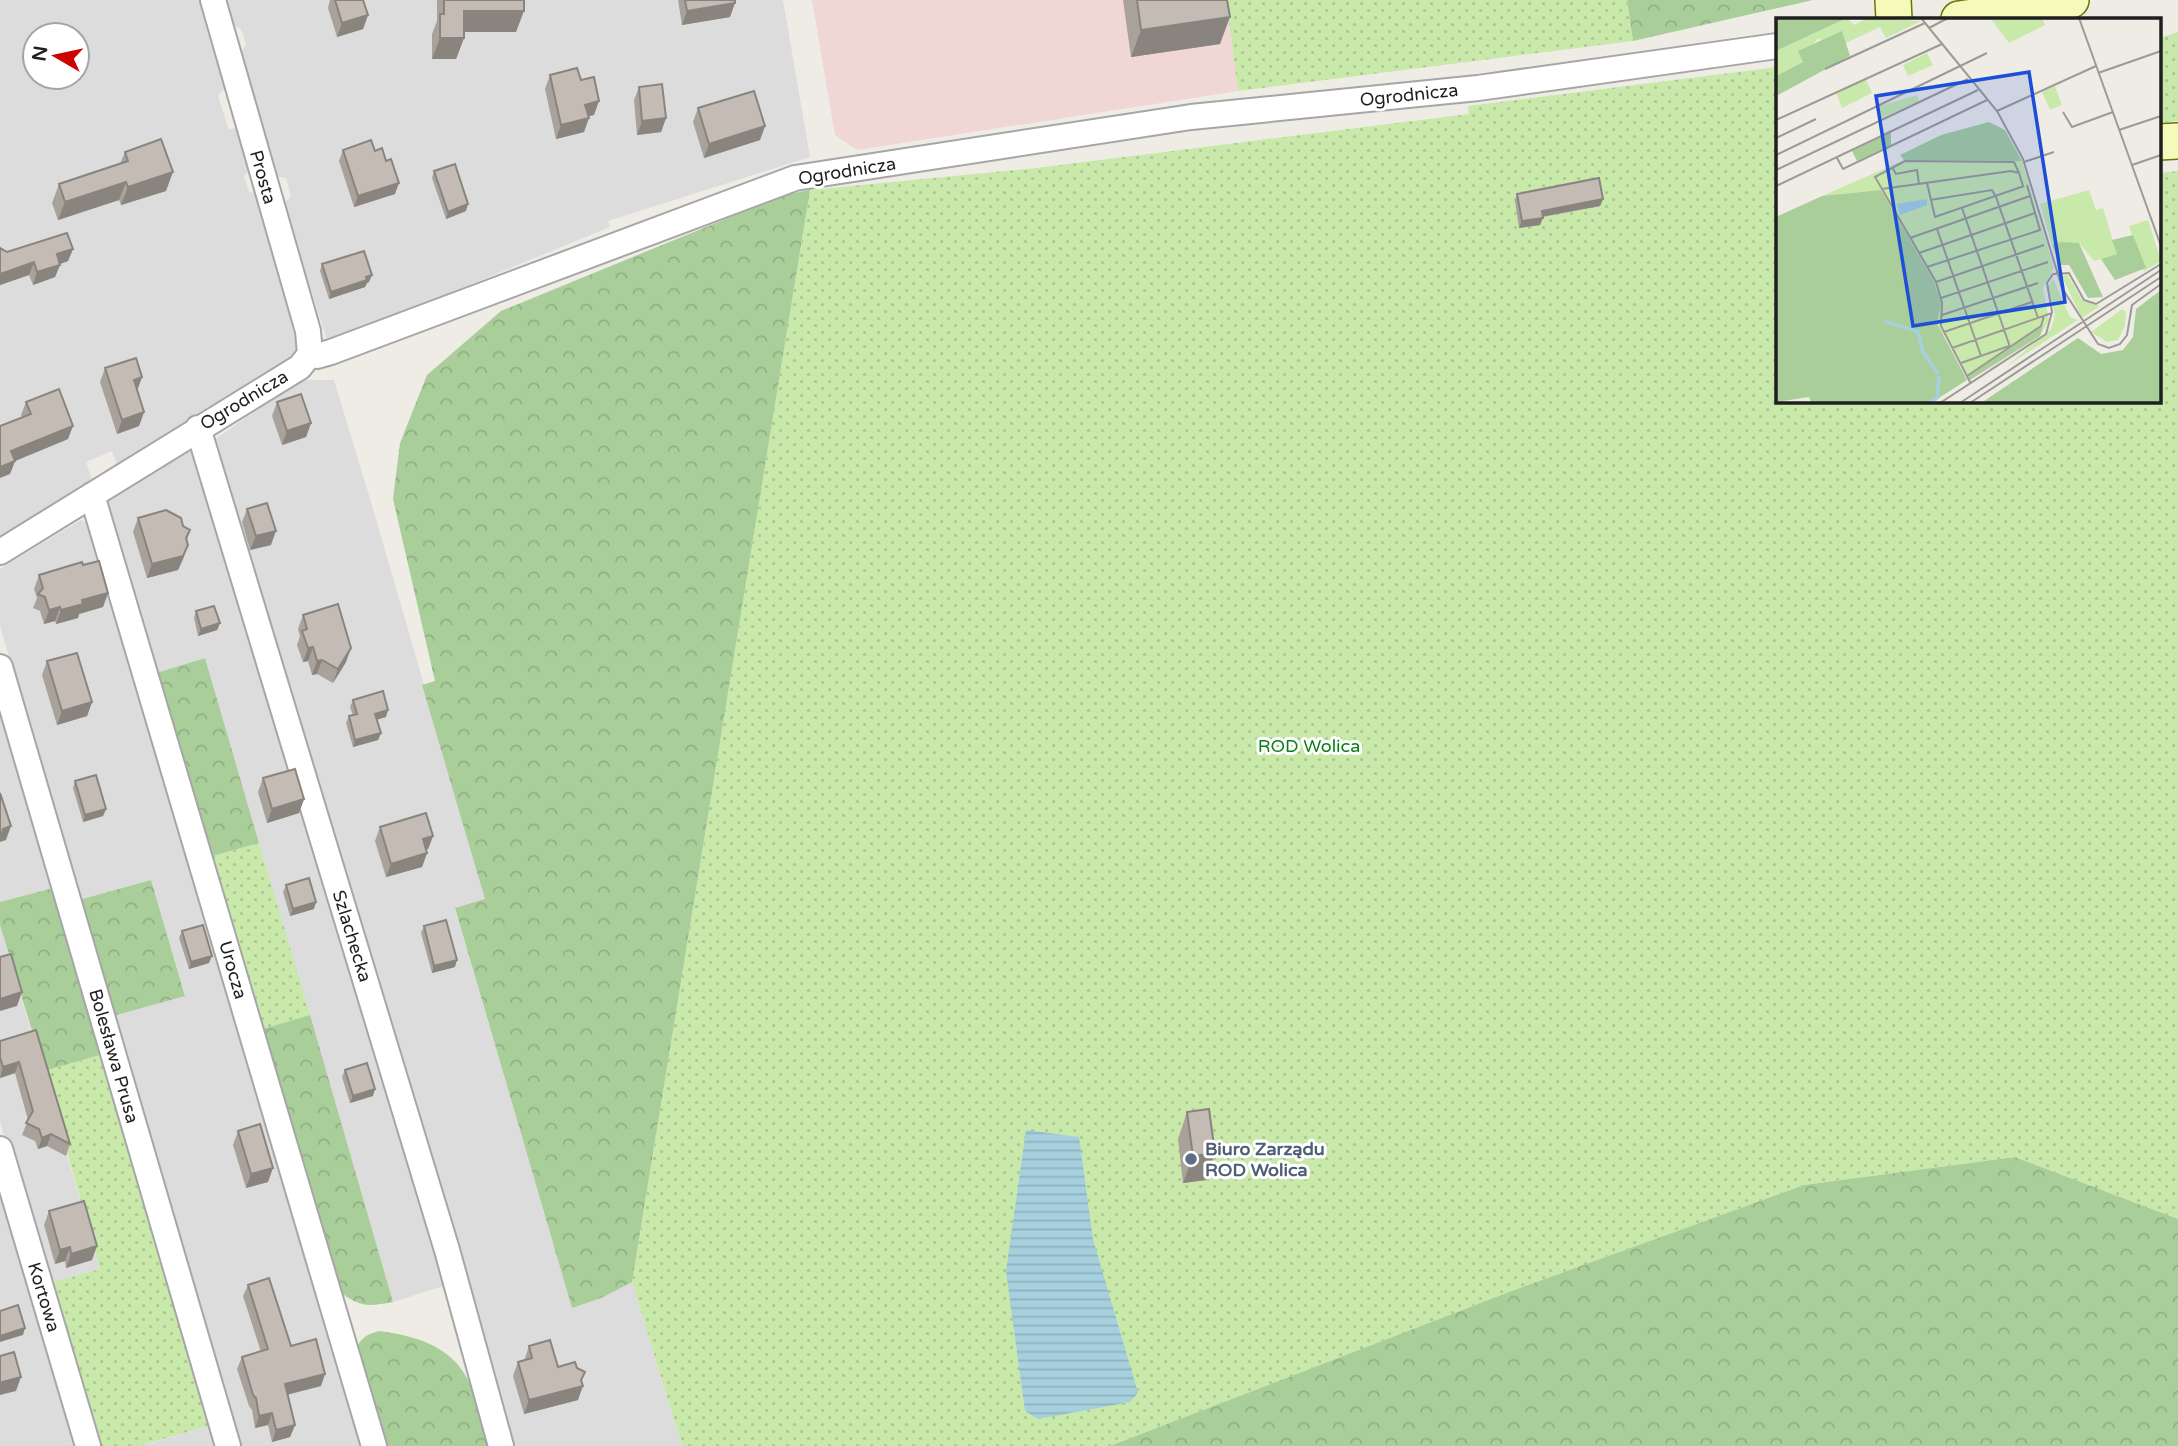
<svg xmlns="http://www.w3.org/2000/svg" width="2178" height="1446" viewBox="0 0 2178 1446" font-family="'Varela Round',sans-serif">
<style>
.residential{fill:#dddcdc;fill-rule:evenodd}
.commercial{fill:#f0d6d4}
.grass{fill:url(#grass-dots)}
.forest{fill:url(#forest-crowns)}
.water{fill:url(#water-rules)}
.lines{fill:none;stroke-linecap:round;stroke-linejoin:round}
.street-casing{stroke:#a6a6a6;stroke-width:28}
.secondary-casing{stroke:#697606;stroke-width:38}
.street{stroke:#fff;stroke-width:24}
.secondary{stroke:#f5f9ba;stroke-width:35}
.wall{fill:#a9a29b}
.shaded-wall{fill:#89847e}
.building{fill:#c4bcb4;stroke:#89847e;stroke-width:2}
.service-dot{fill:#5c6f8a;stroke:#fff;stroke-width:2.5}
.labels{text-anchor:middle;stroke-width:6;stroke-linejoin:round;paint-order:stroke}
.street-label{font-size:18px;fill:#1f1f1f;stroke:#fff}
.park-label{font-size:18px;fill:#0d7d17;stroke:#fff}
.service-label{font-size:18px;font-weight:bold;fill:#4e5e75;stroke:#fff;text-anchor:start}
.inset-river{fill:none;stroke:#a6d0dd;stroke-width:3.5}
.inset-road{fill:none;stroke:#9c9a96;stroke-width:2}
.view{fill:#1d4ed8;fill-opacity:0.15;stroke:#1d4ed8;stroke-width:3.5}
.inset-edge{fill:none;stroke:#1f1f1f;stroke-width:3.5}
</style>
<defs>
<pattern id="grass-dots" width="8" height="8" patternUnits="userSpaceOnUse" patternTransform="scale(1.75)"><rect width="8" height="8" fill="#c9e9ab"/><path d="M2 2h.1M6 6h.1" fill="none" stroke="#acc793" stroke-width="1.8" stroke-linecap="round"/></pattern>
<pattern id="forest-crowns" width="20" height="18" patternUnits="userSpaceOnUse" patternTransform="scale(1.75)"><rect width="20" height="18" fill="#a9ce9a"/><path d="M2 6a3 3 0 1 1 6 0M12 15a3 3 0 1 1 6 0" fill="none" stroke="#91b084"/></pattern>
<pattern id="water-rules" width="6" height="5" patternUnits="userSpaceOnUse" patternTransform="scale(1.75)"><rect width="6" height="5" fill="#a6d0dd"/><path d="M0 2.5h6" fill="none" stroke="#8eb2bd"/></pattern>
</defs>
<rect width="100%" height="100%" fill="#efece5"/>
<!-- residential -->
<path class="residential" d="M 0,0 L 200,0 L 226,87 L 218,96 L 229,130 L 238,127 L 250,170 L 244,176 L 249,192 L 258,194 L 300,333 L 295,352 L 290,357 L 117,464 L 112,451 L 86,462 L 92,480 L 0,535 ZM 35,35 L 77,35 L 77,77 L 35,77 Z
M 225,0 L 783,0 L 810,157 L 608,221 L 610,227 L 328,343 L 283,204 L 291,197 L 286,178 L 275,176 L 241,53 L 246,44 L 241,29 L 232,24 Z
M 297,380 L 334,380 L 374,512 L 486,899 L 455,909 L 572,1308 L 632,1282 L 682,1446 L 512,1446 L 213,441 Z
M 193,447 L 242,595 L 239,607 L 250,618 L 450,1284 L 393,1302 L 205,658 L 153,674 L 106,501 Z
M 81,520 L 94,527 L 363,1446 L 237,1446 L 113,1016 L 185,995 L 151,880 L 79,900 L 0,626 L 0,569 Z
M 0,707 L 53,888 L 0,902 Z
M 0,925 L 100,1269 L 47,1284 L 0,1122 Z
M 0,1176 L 80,1446 L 0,1446 Z
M 208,1426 L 214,1446 L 139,1446 L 151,1443 Z"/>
<!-- commercial -->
<path class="commercial" d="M 812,0 L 1226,0 L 1238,91 L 857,150 L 835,135 Z"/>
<!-- grass -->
<path class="grass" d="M 1226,0 L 1627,0 L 1633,41 L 1238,91 Z
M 2178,32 L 2178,121 L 2159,123 L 2159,38 Z
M 1777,67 L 1777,401 L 2159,401 L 2159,173 L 2178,171 L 2178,1219 L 2015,1157 L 1804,1185 L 1509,1292 L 1110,1446 L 682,1446 L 632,1282 L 810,190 L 1036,168 L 1469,114 L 1468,106 Z
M 259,843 L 310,1015 L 259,1030 L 206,858 Z
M 100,1055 L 208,1426 L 139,1446 L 95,1446 L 47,1284 L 100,1269 L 44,1071 Z"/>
<!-- forest -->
<path class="forest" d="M 1627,0 L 1813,0 L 1633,41 Z
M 810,190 L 632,1282 L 601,1298 L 572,1308 L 455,908 L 485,899 L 422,685 L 435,681 L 393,499 L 400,443 L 427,375 L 501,311 L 784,195 Z
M 205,658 L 259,843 L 206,858 L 153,674 Z
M 151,880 L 185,996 L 113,1016 L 79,900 Z
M 53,888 L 100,1055 L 44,1071 L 0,925 L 0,902 Z
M 310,1015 L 393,1302 C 365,1307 360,1307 337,1290 L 259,1030 Z
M 2015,1157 L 2178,1219 L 2178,1446 L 1110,1446 L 1509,1292 L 1804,1185 Z
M 379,1331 C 415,1336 449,1345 467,1378 C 476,1394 483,1427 488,1446 L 381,1446 L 356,1349 C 361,1338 367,1334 379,1331 Z"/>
<!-- water -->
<path class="water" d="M 1026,1130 L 1079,1137 L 1093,1239 L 1138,1393 L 1130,1402 L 1038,1419 L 1025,1411 L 1006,1271 Z"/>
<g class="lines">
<defs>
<path id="street" d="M 213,0 L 308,331 L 310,354
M 310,354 L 317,356 L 331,352 L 795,178 L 1191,117 L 1478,88 L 1777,46
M 198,428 L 447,1250 L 501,1446
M 92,495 L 374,1446
M 0,552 L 300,367 L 310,354
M 0,667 L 228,1446
M 0,1149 L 88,1446"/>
<path id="secondary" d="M 1893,0 L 1894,19
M 1959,19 L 2038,8 L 2071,0
M 2159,142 L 2178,141"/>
</defs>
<!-- street casing -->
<use href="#street" class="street-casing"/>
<!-- secondary casing -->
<use href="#secondary" class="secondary-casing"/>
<!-- street -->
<use href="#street" class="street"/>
<!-- secondary -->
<use href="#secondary" class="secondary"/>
</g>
<!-- wall -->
<path class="wall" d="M 330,0 L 363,0 L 368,15 L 363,29 L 337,37 L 328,8 Z
M 437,0 L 524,0 L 516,32 L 464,32 L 464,38 L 456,59 L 432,59 L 432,34 L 437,21 Z
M 678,0 L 735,0 L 730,17 L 682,25 Z
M 1123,0 L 1227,0 L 1220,44 L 1131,57 Z
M 550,75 L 581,80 L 594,115 L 589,116 L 584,132 L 556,139 L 545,89 Z
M 639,87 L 666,118 L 661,132 L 637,135 L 634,100 Z
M 698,108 L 765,126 L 760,140 L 704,158 L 693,122 Z
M 343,150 L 375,151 L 395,194 L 354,207 L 339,161 Z
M 125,152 L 166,191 L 121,205 L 119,200 L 58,220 L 52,203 L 59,184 L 120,164 Z
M 434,171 L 466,211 L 446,219 L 432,178 Z
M 1517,194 L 1603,199 L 1600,206 L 1543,217 L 1540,225 L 1519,228 L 1515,201 Z
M 0,248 L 7,252 L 73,249 L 68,261 L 60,264 L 55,277 L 33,285 L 29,275 L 0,285 Z
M 322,264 L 369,282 L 367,283 L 365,287 L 329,299 L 320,271 Z
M 105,368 L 142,377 L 137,390 L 144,412 L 139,426 L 117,434 L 100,382 Z
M 26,402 L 68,439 L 15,461 L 10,474 L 22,417 L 21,415 Z
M 277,402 L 311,423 L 306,437 L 282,445 L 272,416 Z
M 247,509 L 271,545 L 250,550 L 242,522 Z
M 138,518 L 183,526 L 190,530 L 187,540 L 188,545 L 183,559 L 178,570 L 147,578 L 133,532 Z
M 83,565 L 108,593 L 103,607 L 79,614 L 78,618 L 56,624 L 55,621 L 44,624 L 40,611 L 33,608 L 37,598 L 34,589 L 39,575 Z
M 196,611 L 220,623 L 217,630 L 198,636 L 194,618 Z
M 303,615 L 346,662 L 333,683 L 317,674 L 312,675 L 308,661 L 303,662 L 297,645 L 300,636 L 298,629 Z
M 47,661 L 92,702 L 87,716 L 57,725 L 42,675 Z
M 353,700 L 386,717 L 377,719 L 381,733 L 378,740 L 353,747 L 346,723 L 349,716 L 353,715 L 350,707 Z
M 263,778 L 304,799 L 299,813 L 267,823 L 258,792 Z
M 75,781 L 106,809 L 103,816 L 83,822 L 73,788 Z
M 380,827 L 433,836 L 428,849 L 426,850 L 427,853 L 422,867 L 386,877 L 375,841 Z
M 286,885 L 314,909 L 290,916 L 283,892 Z
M 424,926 L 455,967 L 432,973 L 421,933 Z
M 182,931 L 209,963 L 189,969 L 179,938 Z
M 36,1030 L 70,1144 L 66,1156 L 47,1146 L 38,1149 L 35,1141 L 22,1135 L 28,1120 L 15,1073 L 0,1078 L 0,1041 Z
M 345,1070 L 373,1096 L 350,1103 L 342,1077 Z
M 1187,1112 L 1206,1180 L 1183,1183 L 1178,1139 Z
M 238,1131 L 268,1182 L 246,1188 L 233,1145 Z
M 49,1211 L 92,1260 L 66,1268 L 65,1261 L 55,1264 L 44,1225 Z
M 248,1285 L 291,1346 L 321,1386 L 287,1395 L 295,1425 L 290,1437 L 272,1442 L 268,1425 L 255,1428 L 252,1410 L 249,1406 L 237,1369 L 242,1357 L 261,1352 L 243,1296 Z
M 529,1346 L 581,1382 L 578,1400 L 524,1414 L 513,1376 L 518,1362 L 524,1361 Z"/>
<!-- shaded-wall -->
<path class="shaded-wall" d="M 735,3 L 730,17 L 682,25 L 687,11 Z
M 464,11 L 524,11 L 516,32 L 456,32 Z
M 368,15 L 363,29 L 337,37 L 342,23 Z
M 1230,17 L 1220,44 L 1131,57 L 1141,30 Z
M 440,38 L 464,38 L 456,59 L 432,59 Z
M 599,101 L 594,115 L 580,118 L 585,105 Z
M 589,118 L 584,132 L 556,139 L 561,125 Z
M 666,118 L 661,132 L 637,135 L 642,121 Z
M 765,126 L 760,140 L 704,158 L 709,144 Z
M 173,172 L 166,191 L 121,205 L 128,187 Z
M 126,182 L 119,200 L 58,220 L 65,202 Z
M 399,183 L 395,194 L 354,207 L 358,196 Z
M 1603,199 L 1600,206 L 1539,217 L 1542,211 Z
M 468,204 L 466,211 L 446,219 L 448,212 Z
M 1543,218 L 1540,225 L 1519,228 L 1522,221 Z
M 73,249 L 68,261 L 52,267 L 57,254 Z
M 34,262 L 29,275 L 0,285 L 0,274 Z
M 60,265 L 55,277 L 33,285 L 37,272 Z
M 372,275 L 369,282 L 367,283 L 365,287 L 329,299 L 331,292 Z
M 142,377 L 137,391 L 134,380 Z
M 144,412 L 139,426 L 117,434 L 122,420 Z
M 311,423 L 306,437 L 282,445 L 287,431 Z
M 73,426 L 68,439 L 15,461 L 10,474 L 0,478 L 0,467 L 11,451 Z
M 276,531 L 271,545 L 250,550 L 256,536 Z
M 188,545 L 183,559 L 178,570 L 147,578 L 152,564 Z
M 108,593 L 103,607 L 79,614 L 78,618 L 56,624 L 61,610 L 82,600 Z
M 60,607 L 55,621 L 44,624 L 49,610 Z
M 220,623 L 217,630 L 198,636 L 201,629 Z
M 313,647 L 308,661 L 303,662 L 308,648 Z
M 351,648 L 346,662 L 333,683 L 338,669 Z
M 322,660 L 317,674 L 312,675 L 317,661 Z
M 92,702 L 87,716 L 57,725 L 62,711 Z
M 388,710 L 386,717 L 373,721 L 375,714 Z
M 381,733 L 378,740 L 353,747 L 355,740 Z
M 304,799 L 299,813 L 267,823 L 272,809 Z
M 106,809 L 103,816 L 83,822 L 85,815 Z
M 11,826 L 6,840 L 0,842 L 3,829 Z
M 433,836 L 428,849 L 417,852 L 423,839 Z
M 427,853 L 422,867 L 386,877 L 391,864 Z
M 316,902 L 314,909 L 290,916 L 293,909 Z
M 212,956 L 209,963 L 189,969 L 191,962 Z
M 457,960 L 455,967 L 432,973 L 434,966 Z
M 22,992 L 17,1006 L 0,1011 L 0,999 Z
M 19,1062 L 15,1073 L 0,1078 L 3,1067 Z
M 375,1089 L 373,1096 L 350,1103 L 353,1096 Z
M 51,1134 L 47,1146 L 38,1149 L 42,1138 Z
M 1215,1153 L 1206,1180 L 1183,1183 L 1193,1156 Z
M 273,1168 L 268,1182 L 246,1188 L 251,1174 Z
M 97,1246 L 92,1260 L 66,1268 L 71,1254 Z
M 70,1247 L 65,1261 L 55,1264 L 60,1250 Z
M 25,1328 L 23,1335 L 0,1342 L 0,1336 Z
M 585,1372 L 579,1387 L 583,1386 L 578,1400 L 524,1414 L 529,1400 L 581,1380 Z
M 325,1374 L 321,1386 L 281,1396 L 285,1384 Z
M 21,1377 L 16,1391 L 0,1395 L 0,1385 L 2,1382 Z
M 272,1413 L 268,1425 L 255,1428 L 259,1416 Z
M 295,1425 L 290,1437 L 272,1442 L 276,1430 Z"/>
<!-- building -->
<path class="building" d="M 335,0 L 363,0 L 368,15 L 342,23 Z
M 444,0 L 524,0 L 524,11 L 464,11 L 464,38 L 440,38 L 440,14 L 444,14 Z
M 685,0 L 735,0 L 735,3 L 687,11 Z
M 1137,0 L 1227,0 L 1230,17 L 1141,30 Z
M 577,68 L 581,80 L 594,77 L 599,101 L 585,105 L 589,118 L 561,125 L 550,75 Z
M 662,84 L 666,118 L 642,121 L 639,87 Z
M 754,91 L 765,126 L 709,144 L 698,108 Z
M 161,139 L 173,172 L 128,187 L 126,182 L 65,202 L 59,184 L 128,161 L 125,152 Z
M 371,140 L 375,151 L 382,148 L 386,161 L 391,159 L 399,183 L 358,196 L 343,150 Z
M 455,164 L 468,204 L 448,212 L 434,171 Z
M 1599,178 L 1603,199 L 1542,211 L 1543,218 L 1522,221 L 1517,194 Z
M 67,233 L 73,249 L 57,254 L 60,265 L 37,272 L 34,262 L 0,274 L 0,248 L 7,252 Z
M 364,251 L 372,275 L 366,277 L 367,280 L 331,292 L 322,264 Z
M 136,358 L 142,377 L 134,380 L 144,412 L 122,420 L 105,368 Z
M 59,389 L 73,426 L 11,451 L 15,461 L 0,467 L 0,426 L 31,414 L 26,402 Z
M 301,394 L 311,423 L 287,431 L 277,402 Z
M 267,503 L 276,531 L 256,536 L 247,509 Z
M 166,510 L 181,518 L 183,526 L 190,530 L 186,538 L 188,545 L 183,556 L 152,564 L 138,518 Z
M 99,561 L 108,593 L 82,600 L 83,604 L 61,610 L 60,607 L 49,610 L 45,597 L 38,594 L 43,588 L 39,575 L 82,562 L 83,565 Z
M 338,604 L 351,648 L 338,669 L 322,660 L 317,661 L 313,647 L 308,648 L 302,631 L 307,629 L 303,615 Z
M 214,606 L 220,623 L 201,629 L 196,611 Z
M 77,653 L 92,702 L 62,711 L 47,661 Z
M 383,691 L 388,710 L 375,714 L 381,733 L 355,740 L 349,716 L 357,714 L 353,700 Z
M 295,769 L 304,799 L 272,809 L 263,778 Z
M 96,775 L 106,809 L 85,815 L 75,781 Z
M 0,793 L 11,826 L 3,829 L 0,841 Z
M 426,813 L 433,836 L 423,839 L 427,853 L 391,864 L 380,827 Z
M 309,878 L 316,902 L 293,909 L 286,885 Z
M 446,920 L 457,960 L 434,966 L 424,926 Z
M 203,925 L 212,956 L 191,962 L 182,931 Z
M 11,954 L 22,992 L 0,999 L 0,957 Z
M 36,1030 L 70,1144 L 51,1134 L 42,1138 L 39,1129 L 26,1123 L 33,1111 L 19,1062 L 3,1067 L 0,1057 L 0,1041 Z
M 367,1063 L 375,1089 L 353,1096 L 345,1070 Z
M 1209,1109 L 1215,1153 L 1193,1156 L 1187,1112 Z
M 260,1124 L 273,1168 L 251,1174 L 238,1131 Z
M 84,1201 L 97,1246 L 71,1254 L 70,1247 L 60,1250 L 49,1211 Z
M 269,1278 L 291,1346 L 316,1339 L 325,1374 L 285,1384 L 295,1425 L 276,1430 L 272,1413 L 259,1416 L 256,1398 L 253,1395 L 242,1357 L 268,1349 L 248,1285 Z
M 18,1305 L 25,1328 L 0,1336 L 0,1311 Z
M 550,1340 L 558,1367 L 575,1362 L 577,1368 L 585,1372 L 581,1380 L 583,1386 L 529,1400 L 518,1362 L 532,1358 L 529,1346 Z
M 14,1352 L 21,1377 L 2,1382 L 0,1385 L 0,1356 Z"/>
<!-- markers -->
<circle class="service-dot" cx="1191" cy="1159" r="7"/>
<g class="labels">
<!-- street labels -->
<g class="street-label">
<text transform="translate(1409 95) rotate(-6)" y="6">Ogrodnicza</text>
<text transform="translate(847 171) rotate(-9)" y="6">Ogrodnicza</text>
<text transform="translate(263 177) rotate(74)" y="6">Prosta</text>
<text transform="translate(244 400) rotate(-31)" y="6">Ogrodnicza</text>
<text transform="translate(352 936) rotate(73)" y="6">Szlachecka</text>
<text transform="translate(233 970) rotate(74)" y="6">Urocza</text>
<text transform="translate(114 1056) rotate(74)" y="6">Bolesława Prusa</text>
<text transform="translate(44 1297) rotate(73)" y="6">Kortowa</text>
</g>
<!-- park labels -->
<g class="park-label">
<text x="1309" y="752">ROD Wolica</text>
</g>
<!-- service labels -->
<g class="service-label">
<text x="1205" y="1155">Biuro Zarządu<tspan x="1205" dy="21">ROD Wolica</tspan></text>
</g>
</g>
<!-- overview -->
<g transform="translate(1776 18)">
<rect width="385" height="385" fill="#efece5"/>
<path d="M 71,0 L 78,7 L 91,0 L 145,3 L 110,20 L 104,9 L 68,26 L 41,21 L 27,44 L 0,58 L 0,33 ZM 214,0 L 266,0 L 269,7 L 233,25 ZM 151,35 L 157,47 L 132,58 L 127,47 ZM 90,61 L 96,75 L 66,90 L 60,75 ZM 279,68 L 286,87 L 274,92 L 266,74 ZM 141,77 L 143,83 L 106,100 L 101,89 ZM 128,142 L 246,143 L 278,250 L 267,270 L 273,302 L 264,318 L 192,358 L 161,305 L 165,286 L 105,172 L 46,178 ZM 313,172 L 320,192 L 327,190 L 341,236 L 318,243 L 303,225 L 276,227 L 264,186 ZM 372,202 L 385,243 L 368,253 L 353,208 ZM 291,256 L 306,282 L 324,288 L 306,300 L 286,259 ZM 277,260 L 294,299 L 302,302 L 231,348 L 275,311 L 279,297 L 272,269 ZM 346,291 L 350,294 L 349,308 L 342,322 L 331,324 L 315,314 Z" fill="#c9e9ab"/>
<path d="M 0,0 L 71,0 L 0,33 ZM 66,13 L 74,38 L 2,77 L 0,58 L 27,44 L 22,33 ZM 213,104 L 229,112 L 246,143 L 128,142 L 124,137 L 165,117 ZM 115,114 L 115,127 L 81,143 L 76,133 ZM 105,172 L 158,264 L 165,286 L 161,305 L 191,362 L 155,385 L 35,385 L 33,379 L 0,384 L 0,199 L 46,178 ZM 357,217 L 370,250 L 339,262 L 325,241 L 341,236 L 336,222 ZM 285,224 L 303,225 L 327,279 L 312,280 L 293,247 L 284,247 L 276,227 ZM 385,272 L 385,385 L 205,385 L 302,320 L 325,336 L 347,332 L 357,319 L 360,291 ZM 267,308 L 264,318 L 194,362 L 192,358 Z" fill="#a9ce9a"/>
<path d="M 151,181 L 151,187 L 124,197 L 121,186 Z" fill="#a6d0dd"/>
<path class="inset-river" d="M 108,303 L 142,314 L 147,334 L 162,356M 152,385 L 161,380 L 163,358"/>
<path class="inset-road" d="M 145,0 L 221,93 L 247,141 L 286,270 L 322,326 L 333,330 L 344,326 L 351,317 L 356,287 L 385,266M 303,0 L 385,228M 153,10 L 172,0M 49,51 L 149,5M 322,55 L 385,33M 221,93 L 320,48M 287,94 L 296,109 L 337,94M 0,102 L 166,26M 343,112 L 385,98M 0,120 L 40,101M 0,137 L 211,35M 61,140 L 67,151 L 211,82M 248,144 L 278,134M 356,147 L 385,137M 116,149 L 120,156 L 141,152 L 143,166M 0,152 L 192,61M 151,165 L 159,199 L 248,168M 0,168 L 202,72M 106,171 L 235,153 L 243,155 L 247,168M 220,179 L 262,300M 154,182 L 216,172 L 220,179M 186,190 L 234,329M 161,211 L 205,338M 134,220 L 254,178M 143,235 L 259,195M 151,249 L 264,212 L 251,167M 160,264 L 268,227M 165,280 L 272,244M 166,297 L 262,265M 168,314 L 256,284M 176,330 L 276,295M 185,345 L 233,328M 191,358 L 265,308 L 268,298M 195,366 L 165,308 L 166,285 L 160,264 L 99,159 L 129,143 L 238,144 L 243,155M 164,385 L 270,316 L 276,294 L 271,265 L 277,256 L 293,255 L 308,282 L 320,286 L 385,246M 184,385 L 385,252M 194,385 L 385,259"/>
<path class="view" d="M 253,54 L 289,284 L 137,308 L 100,78 Z"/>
<rect width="385" height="385" class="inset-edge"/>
</g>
<!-- north arrow -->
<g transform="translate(56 56) rotate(279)"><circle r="33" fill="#ffffff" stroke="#a5a5a5" stroke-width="2"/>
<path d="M0-5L12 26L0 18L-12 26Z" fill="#cb0402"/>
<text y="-10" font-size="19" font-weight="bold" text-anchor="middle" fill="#1f1f1f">N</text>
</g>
</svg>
